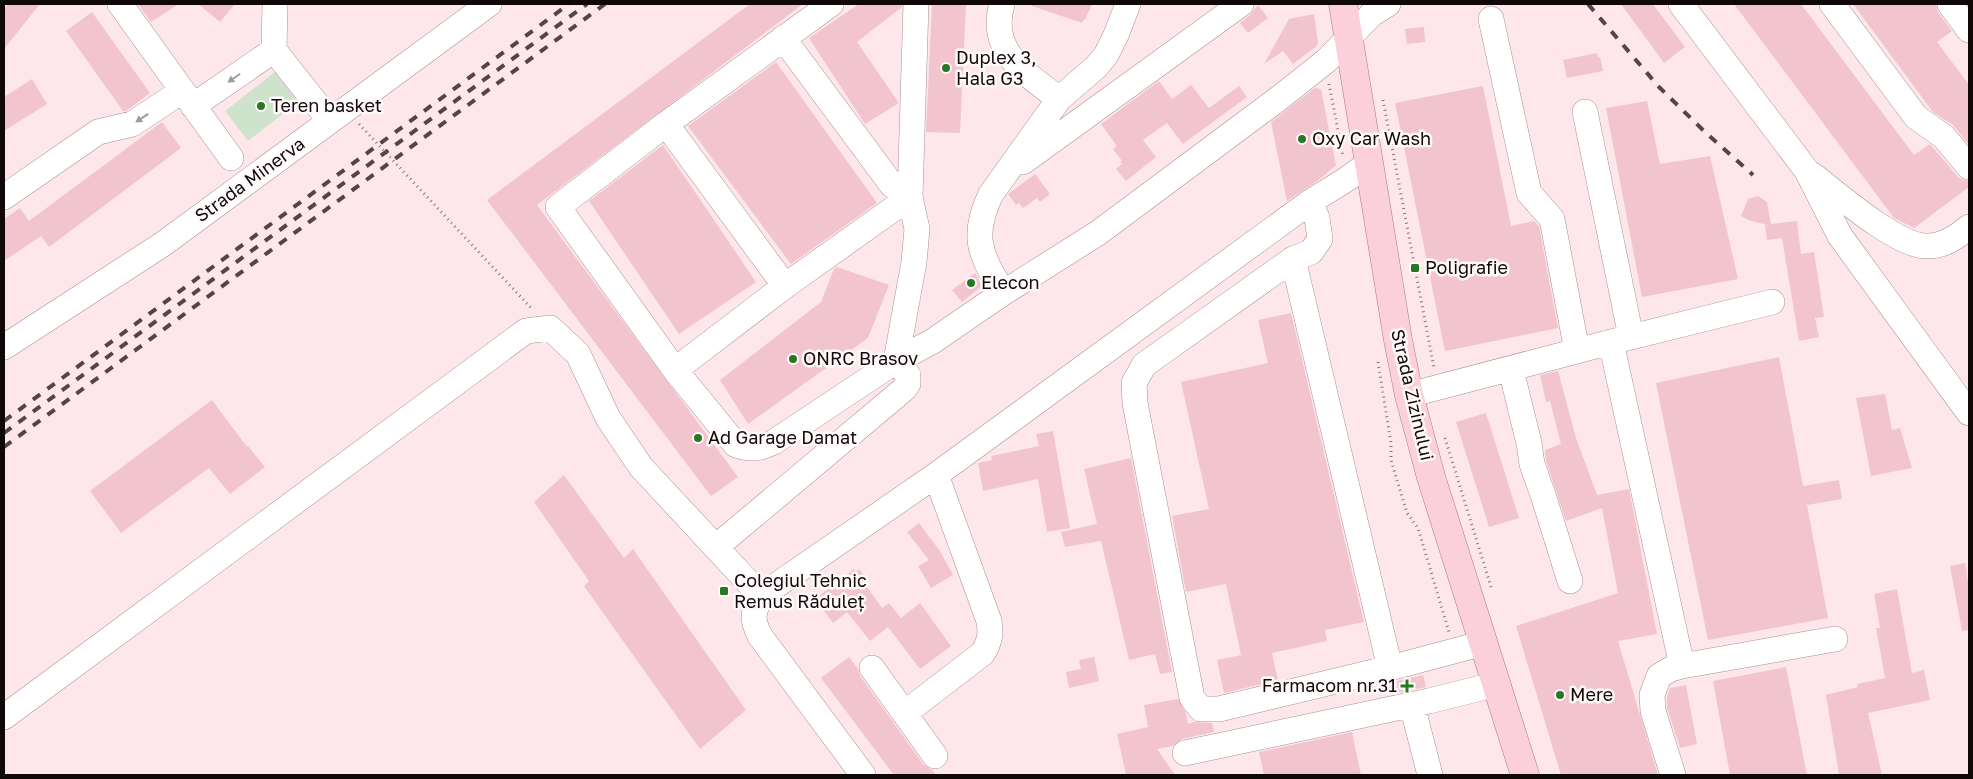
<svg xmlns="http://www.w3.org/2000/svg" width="1973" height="779" viewBox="0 0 1973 779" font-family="'Golos Text',sans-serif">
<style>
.green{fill:#cee2cc}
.building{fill:#f2c4cd}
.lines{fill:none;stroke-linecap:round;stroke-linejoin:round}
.minor-casing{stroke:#a98f94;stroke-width:26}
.major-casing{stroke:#a77681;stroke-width:29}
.path{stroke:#867679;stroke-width:3;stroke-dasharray:1 4;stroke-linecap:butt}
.minor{stroke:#fff;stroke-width:25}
.major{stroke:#fbd0da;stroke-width:28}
.rail{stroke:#524548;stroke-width:4;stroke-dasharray:9 9;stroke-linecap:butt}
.oneway{fill:#a09c9d}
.poi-dot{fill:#267823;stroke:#fff9fa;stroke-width:2}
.labels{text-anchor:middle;stroke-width:5;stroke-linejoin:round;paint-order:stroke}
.poi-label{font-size:18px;fill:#11080a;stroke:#fff9fa;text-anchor:start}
.street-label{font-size:18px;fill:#11080a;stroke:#fff9fa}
</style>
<rect width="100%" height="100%" fill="#fee7eb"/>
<!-- green -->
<path class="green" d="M 275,72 L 298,102 L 248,141 L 225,111 Z"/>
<!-- building -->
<path class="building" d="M 8,4 L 40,4 L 4,49 L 4,9 Z
M 138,4 L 179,4 L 151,22 Z
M 198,4 L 235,4 L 220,22 Z
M 750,4 L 803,4 L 537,205 L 738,477 L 711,496 L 487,200 Z
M 859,4 L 902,4 L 902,7 L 857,42 L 899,103 L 865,124 L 809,38 Z
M 932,4 L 966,4 L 960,133 L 926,132 Z
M 1032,4 L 1092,4 L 1085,20 L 1084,19 L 1082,23 L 1032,6 Z
M 1621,4 L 1653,4 L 1685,47 L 1664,63 Z
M 1734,4 L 1801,4 L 1914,155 L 1930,144 L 1958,177 L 1964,180 L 1969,181 L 1969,187 L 1914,228 L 1894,218 Z
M 1853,4 L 1936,4 L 1938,12 L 1952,31 L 1937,42 L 1969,85 L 1969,145 L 1953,125 L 1933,112 Z
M 1258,5 L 1268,18 L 1248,33 L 1240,23 L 1249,16 Z
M 92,12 L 150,93 L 126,111 L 123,111 L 66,31 Z
M 1314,14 L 1318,42 L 1317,46 L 1293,64 L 1283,51 L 1264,64 L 1289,19 Z
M 1424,27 L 1425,42 L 1407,44 L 1405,29 Z
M 1597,53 L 1598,57 L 1600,57 L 1603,71 L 1567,78 L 1563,60 Z
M 776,62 L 877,203 L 791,264 L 688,126 Z
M 32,79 L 47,104 L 4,131 L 4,97 Z
M 1159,81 L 1172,99 L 1191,85 L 1209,108 L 1239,86 L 1247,97 L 1183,144 L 1167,123 L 1143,140 L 1156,157 L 1126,181 L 1116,169 L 1122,164 L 1120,162 L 1122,161 L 1113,149 L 1117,146 L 1101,124 Z
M 1483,86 L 1511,226 L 1534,221 L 1539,226 L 1558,328 L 1445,351 L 1395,103 Z
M 1315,88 L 1321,89 L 1336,165 L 1320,179 L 1287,201 L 1271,122 Z
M 1647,101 L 1660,164 L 1710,156 L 1738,279 L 1642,297 L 1606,108 Z
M 162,122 L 181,148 L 49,247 L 41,236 L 4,261 L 4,219 L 20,208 L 29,221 Z
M 663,145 L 756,282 L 679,334 L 589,201 Z
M 1035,174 L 1050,194 L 1040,202 L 1037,198 L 1023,208 L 1019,203 L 1016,205 L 1008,194 Z
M 1758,196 L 1767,202 L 1771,224 L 1797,221 L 1801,254 L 1814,252 L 1824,317 L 1815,318 L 1819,337 L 1799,341 L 1782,238 L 1767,240 L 1765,225 L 1768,225 L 1751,221 L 1741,216 L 1748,199 Z
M 837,267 L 889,285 L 868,338 L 748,424 L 720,380 L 821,302 L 834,269 Z
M 975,273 L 982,286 L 962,302 L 952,290 Z
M 1291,313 L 1364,622 L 1325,630 L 1327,641 L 1272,653 L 1278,680 L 1224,693 L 1217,660 L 1241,655 L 1226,584 L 1186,592 L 1172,516 L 1209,509 L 1181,382 L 1268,363 L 1258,320 Z
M 1779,357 L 1803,486 L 1839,480 L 1842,499 L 1807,505 L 1828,618 L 1708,640 L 1656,383 Z
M 1558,371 L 1576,438 L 1597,495 L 1629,489 L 1657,634 L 1618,641 L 1658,775 L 1561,775 L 1516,626 L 1618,593 L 1602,508 L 1566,521 L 1546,461 L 1545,450 L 1561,444 L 1550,401 L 1546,402 L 1540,375 Z
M 1885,394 L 1892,430 L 1900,428 L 1912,468 L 1871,476 L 1856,398 Z
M 212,400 L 247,447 L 248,446 L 265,467 L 230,494 L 209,468 L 121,533 L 90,491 Z
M 1486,413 L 1519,518 L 1489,527 L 1456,422 Z
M 1053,431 L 1070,528 L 1047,532 L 1038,479 L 983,491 L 978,463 L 992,460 L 991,456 L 1039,446 L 1036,434 Z
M 1131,458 L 1172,672 L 1160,674 L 1155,654 L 1129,660 L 1101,541 L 1065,547 L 1061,532 L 1097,524 L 1084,469 Z
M 564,475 L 624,558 L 633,549 L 746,710 L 700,749 L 584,586 L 589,581 L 534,502 Z
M 919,523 L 940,551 L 953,575 L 931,588 L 918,566 L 929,560 L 907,532 Z
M 1965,563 L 1969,587 L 1969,630 L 1962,631 L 1950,566 Z
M 854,569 L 856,572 L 859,569 L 868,581 L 865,584 L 882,608 L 889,603 L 901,618 L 920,603 L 951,646 L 920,669 L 888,627 L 870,641 L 847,612 L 833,623 L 815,599 Z
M 1897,589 L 1912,673 L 1924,670 L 1930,700 L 1868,713 L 1882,775 L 1839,775 L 1826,695 L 1858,687 L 1857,684 L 1885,678 L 1876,628 L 1880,628 L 1874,594 Z
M 849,657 L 858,669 L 860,676 L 923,764 L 932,770 L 936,775 L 894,775 L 821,678 Z
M 1094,657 L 1099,681 L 1069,688 L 1066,672 L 1081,669 L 1079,660 Z
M 1786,667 L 1807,775 L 1730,775 L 1713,681 Z
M 1423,675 L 1426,687 L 1391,694 L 1388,683 Z
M 1686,685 L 1697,744 L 1680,748 L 1667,708 L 1667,697 L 1670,688 Z
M 1178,699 L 1186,713 L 1188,724 L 1195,722 L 1212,723 L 1214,732 L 1182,739 L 1173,746 L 1157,749 L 1175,775 L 1126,775 L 1117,734 L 1148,727 L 1144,705 Z
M 1352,732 L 1361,775 L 1264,775 L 1259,752 Z"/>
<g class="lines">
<defs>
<path id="minor" d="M 120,4 L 231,158
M 275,4 L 274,50 L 330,121
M 1002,4 C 988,52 1026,73 1059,99
M 1681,4 L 1807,171 L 1840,236 L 1969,413
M 1832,4 L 1916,117 L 1944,137 L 1969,167
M 1950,4 L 1969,30
M 1491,19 L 1529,193 L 1552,219 L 1577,351
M 783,38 L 892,185 L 910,197
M 193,106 L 274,50
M 1585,112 L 1631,337
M 666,124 L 785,286
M 1023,162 L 1241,4
M 1813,175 C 1836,193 1899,248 1928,246 C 1944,246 1957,237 1969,227
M 4,197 L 98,132 L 132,124 L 182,91
M 910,197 L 785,286 L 675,370 L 736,445 C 752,450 759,449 774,442 L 896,361 L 933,341 L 1003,293 L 1098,233 L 1278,99 L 1326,61 L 1372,14 L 1388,4
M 1310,202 L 1317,218 L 1320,239 L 1311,252 L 1293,259 L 1144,365 L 1134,383 L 1135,403 L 1192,698 L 1201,709 L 1219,709 L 1390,668 L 1484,643
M 1293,259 L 1390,668
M 1003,293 C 981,255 970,237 991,194 L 1059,99 L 1096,67 L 1106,55 L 1116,35 L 1128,4
M 1611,342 L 1682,666
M 4,347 L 163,244 L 489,4
M 896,361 L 914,262 L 917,229 L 910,197 L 916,4
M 675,370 L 558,207 L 666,124 L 831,4
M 1511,370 L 1529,443 L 1532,464 L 1544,498 L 1570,581
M 1409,395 L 1611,342 L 1772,302
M 716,547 L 903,390 L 908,384 L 908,375 L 896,361
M 761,596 C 753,613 751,618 760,636 L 863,775
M 872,668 L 935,756
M 1412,705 L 1430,775
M 905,713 L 983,653 C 990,641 991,634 989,621 L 936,475
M 4,717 L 526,331 L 550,328 L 578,354 L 608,418 L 641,467 L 761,596 L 936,475 L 1310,202 L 1347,179 L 1369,163
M 1185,753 L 1429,701 L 1497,684
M 1673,775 L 1653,711 L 1652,695 L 1659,676 L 1671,669 L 1682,666 L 1835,639"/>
<path id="major" d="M 1343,4 L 1398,340 L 1409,395 L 1431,477 L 1525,775"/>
</defs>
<!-- minor casing -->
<use href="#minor" class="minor-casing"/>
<!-- major casing -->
<use href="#major" class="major-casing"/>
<!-- path -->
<path class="path" d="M 1329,84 L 1343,156
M 1383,100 L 1434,368
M 359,124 L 532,309
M 1378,362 L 1391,443 L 1391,460 L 1407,513 L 1418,528 L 1449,632
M 1445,438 L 1492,590"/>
<!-- minor -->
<use href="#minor" class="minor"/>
<!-- major -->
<use href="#major" class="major"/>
<!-- rail -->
<path class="rail" d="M 1588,4 L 1659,87 L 1706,133 L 1753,175
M 4,421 L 569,4
M 4,433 L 587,4
M 4,447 L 605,4"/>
</g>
<!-- one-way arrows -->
<defs><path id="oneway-solid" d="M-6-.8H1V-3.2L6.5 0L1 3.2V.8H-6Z" transform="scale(1.25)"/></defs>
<g class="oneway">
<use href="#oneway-solid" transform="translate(234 78) rotate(145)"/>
<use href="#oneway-solid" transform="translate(142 118) rotate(147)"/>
</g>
<!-- markers -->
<g class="poi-dot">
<circle cx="946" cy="68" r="5"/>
<circle cx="261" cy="106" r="5"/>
<circle cx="1302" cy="139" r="5"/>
<rect x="1410" y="263" width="10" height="10" rx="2.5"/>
<circle cx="971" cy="283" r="5"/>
<circle cx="793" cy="359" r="5"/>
<circle cx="698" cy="438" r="5"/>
<rect x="719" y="586" width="10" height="10" rx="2.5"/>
<path d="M1404.5 678.5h5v5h5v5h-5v5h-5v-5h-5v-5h5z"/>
<circle cx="1560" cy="695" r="5"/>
</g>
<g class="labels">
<!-- poi labels -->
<g class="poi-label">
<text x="956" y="64">Duplex 3,<tspan x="956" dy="21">Hala G3</tspan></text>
<text x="271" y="112">Teren basket</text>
<text x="1312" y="145">Oxy Car Wash</text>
<text x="1425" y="274">Poligrafie</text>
<text x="981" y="289">Elecon</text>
<text x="803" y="365">ONRC Brasov</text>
<text x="708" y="444">Ad Garage Damat</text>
<text x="734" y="587">Colegiul Tehnic<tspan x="734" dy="21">Remus Răduleț</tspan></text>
<text x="1397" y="692" text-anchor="end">Farmacom nr.31</text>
<text x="1570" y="701">Mere</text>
</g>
<!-- street labels -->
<g class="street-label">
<text transform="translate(250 180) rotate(-36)" y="6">Strada Minerva</text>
<text transform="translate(1412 395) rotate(77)" y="6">Strada Zizinului</text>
</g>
</g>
<!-- border -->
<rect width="1973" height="779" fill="none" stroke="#11080a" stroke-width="10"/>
</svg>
